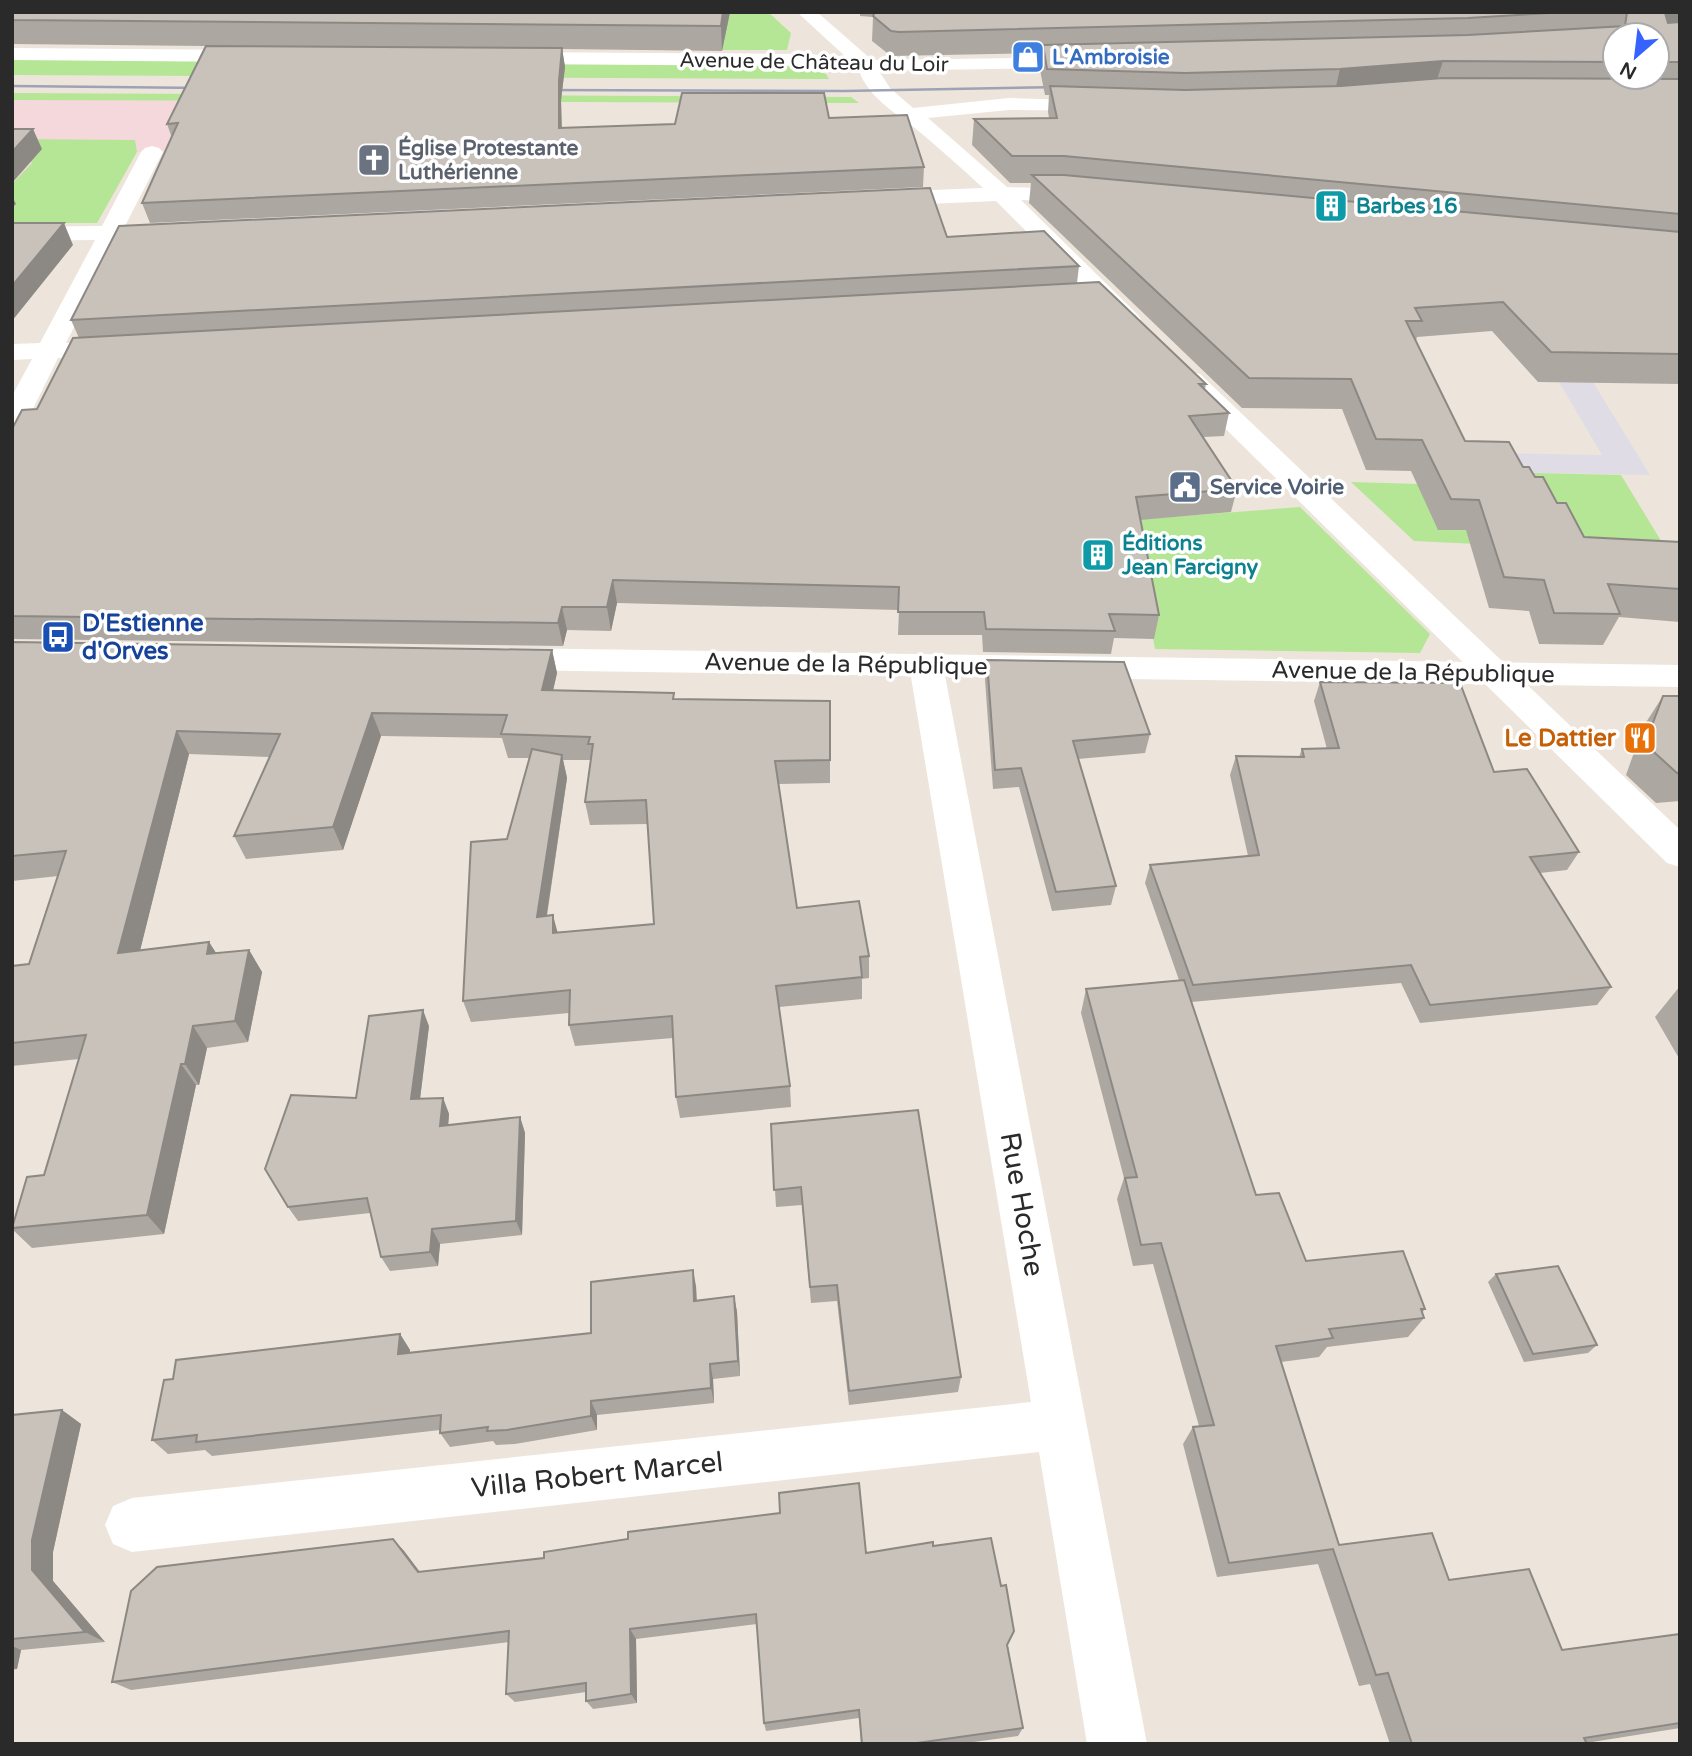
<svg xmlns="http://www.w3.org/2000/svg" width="1692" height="1756" viewBox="0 0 1692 1756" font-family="'Varela Round',sans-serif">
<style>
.industrial{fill:#dfdce5}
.medical{fill:#f4d8db}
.green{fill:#b4e695}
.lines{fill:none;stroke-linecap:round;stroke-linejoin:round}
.minor{fill:#fff;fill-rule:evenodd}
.tertiary{fill:#fff;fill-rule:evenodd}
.rail{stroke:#9ea2b5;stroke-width:2.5}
.wall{fill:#aca7a1;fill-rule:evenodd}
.shaded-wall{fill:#8c8883}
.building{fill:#c8c2bb;stroke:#8c8883;stroke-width:2}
.labels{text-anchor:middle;stroke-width:7;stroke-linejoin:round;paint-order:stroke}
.far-shop-label{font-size:21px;font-weight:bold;fill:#366cbe;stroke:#fff;text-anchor:start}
.far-street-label{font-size:21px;fill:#2a2a2a;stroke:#fff}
.far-worship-label{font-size:21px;font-weight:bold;fill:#5b616d;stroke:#fff;text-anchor:start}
.far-culture-label{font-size:21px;font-weight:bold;fill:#0d838f;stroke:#fff;text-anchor:start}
.far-service-label{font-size:21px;font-weight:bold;fill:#4e5e75;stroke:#fff;text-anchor:start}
.transit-label{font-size:24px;font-weight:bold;fill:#164399;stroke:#fff;text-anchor:start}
.street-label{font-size:24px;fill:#2a2a2a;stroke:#fff}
.food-label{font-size:24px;font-weight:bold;fill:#c56008;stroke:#fff;text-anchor:end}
.near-street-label{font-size:28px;fill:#2a2a2a;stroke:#fff}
</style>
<rect width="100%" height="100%" fill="#ede5db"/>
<!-- industrial -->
<path class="industrial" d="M 1559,382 L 1593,382 L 1650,475 L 1500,472 L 1491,453 L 1602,455 Z"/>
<!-- medical -->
<path class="medical" d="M 12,100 L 331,100 L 229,148 L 137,152 L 97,223 L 12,223 Z"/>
<!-- green -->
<path class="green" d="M 710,12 L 768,12 L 791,33 L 787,50 L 722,50 L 725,37 Z
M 12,58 L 801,65 L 826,74 L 829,79 L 12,75 Z
M 12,93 L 851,97 L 859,103 L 12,100 Z
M 12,139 L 135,140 L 137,152 L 97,223 L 12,223 L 12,208 L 15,204 L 12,204 L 12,184 L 32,163 Z
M 1496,472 L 1621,475 L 1680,572 L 1569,568 Z
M 1351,482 L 1419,484 L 1471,531 L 1477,544 L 1414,541 Z
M 1300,507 L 1430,634 L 1420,653 L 1155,649 L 1131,520 Z"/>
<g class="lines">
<!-- minor -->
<path class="minor" d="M 797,12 L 817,12 L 872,60 L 1099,57 L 1101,61 L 1099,65 L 1092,67 L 879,71 L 890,88 L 913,108 L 1009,98 L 1106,101 L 1109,105 L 1106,109 L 1099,111 L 1009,110 L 928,118 L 1007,187 L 1092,190 L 1095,195 L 1092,200 L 1084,202 L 1021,200 L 1137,314 L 1141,319 L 1137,324 L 1128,327 L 1119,324 L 996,201 L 882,206 L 874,204 L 871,199 L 874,194 L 882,192 L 983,188 C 963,169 942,151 921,133 C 898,114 870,100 859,71 L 809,66 L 512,64 L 503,58 L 512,52 L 809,54 L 847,58 Z
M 12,48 L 252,50 L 261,56 L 252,62 L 12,60 Z
M 152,146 L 159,148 L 163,152 L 125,226 L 176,227 L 179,232 L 176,237 L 118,240 L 66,343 L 117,341 L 126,344 L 130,349 L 126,354 L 117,357 L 58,358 L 26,423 L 22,429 L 12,431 L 12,396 L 32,359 L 12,360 L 12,344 L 40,343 L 95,240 L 12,241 L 12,227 L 102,226 L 141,152 L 145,148 Z
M 1191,372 L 1200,374 L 1680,830 L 1680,867 L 1667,863 L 1182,386 L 1178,380 L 1182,374 Z
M 926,654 L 938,657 L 943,665 L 1147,1744 L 1087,1744 L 1039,1452 L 132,1552 L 113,1544 L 105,1525 L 113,1506 L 132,1498 L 1031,1402 L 909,665 L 914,657 Z"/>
<!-- tertiary -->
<path class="tertiary" d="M 502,648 L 1680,665 L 1680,687 L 502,670 L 490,667 L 485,659 L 490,651 Z"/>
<!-- rail -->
<path class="rail" d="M 12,86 L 205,88
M 544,90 L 844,91 L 1062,87"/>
</g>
<!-- wall -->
<path class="wall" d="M 12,12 L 730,12 L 722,51 L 562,49 L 565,67 L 561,100 L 562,128 L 829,118 L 924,167 L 923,187 L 150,223 L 142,203 L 172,138 L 167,124 L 205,46 L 12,44 Z
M 860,12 L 1680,12 L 1680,384 L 1538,382 L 1492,331 L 1417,337 L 1416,341 L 1465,441 L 1523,467 L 1535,477 L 1584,537 L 1680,542 L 1680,622 L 1619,617 L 1603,645 L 1539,644 L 1529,611 L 1489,608 L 1466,530 L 1438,530 L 1411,471 L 1366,470 L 1342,409 L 1242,408 L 1029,203 L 1031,183 L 1010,183 L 972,145 L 974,119 L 1049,118 L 1048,112 L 1049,95 L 1045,95 L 1040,70 L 1042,53 L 891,56 L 872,41 L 873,17 L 860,16 ZM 1615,35 L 1657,35 L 1657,77 L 1615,77 Z
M 947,237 L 1079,266 L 1077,283 L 1206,384 L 1205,389 L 1229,413 L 1224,436 L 1203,437 L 1237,489 L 1231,512 L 1140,520 L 1159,615 L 1154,639 L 1114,638 L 1111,654 L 983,652 L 982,635 L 898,635 L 899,610 L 617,603 L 611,631 L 567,630 L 563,646 L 12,639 L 12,429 L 37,409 L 79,338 L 71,320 Z
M 12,642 L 552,650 L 557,673 L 553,690 L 675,699 L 830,701 L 830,783 L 779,784 L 797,908 L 869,956 L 869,978 L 862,979 L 862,999 L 779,1007 L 790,1086 L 791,1107 L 680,1118 L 676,1097 L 673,1038 L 575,1046 L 569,1025 L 569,1013 L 471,1022 L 463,1001 L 530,758 L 508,758 L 502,738 L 381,736 L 343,850 L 246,859 L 234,836 L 270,757 L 189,754 L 140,950 L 209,942 L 216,953 L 249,950 L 262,972 L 248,1042 L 207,1048 L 199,1085 L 196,1085 L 164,1234 L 32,1248 L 12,1229 L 12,1225 L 44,1175 L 79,1059 L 12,1066 L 12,966 L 29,964 L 58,876 L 12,881 ZM 563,760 L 591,760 L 585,802 L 590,825 L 648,824 L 654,924 L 558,932 L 547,916 L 567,778 Z
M 987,660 L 1150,734 L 1145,753 L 1078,759 L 1116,886 L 1111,905 L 1052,911 L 1019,787 L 993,789 L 985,680 Z
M 1320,682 L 1494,772 L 1579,852 L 1567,870 L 1540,873 L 1611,987 L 1597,1005 L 1420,1023 L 1401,983 L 1191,1002 L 1256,1195 L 1306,1261 L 1425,1309 L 1422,1313 L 1424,1318 L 1408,1337 L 1327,1347 L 1319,1357 L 1281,1362 L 1339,1545 L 1449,1580 L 1562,1650 L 1680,1634 L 1680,1728 L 1586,1743 L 1587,1744 L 1390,1744 L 1370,1684 L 1359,1686 L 1318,1564 L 1217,1577 L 1183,1444 L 1193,1427 L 1199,1426 L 1153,1264 L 1133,1266 L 1117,1199 L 1124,1178 L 1081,1013 L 1086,989 L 1179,980 L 1145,883 L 1150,865 L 1248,856 L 1230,775 L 1236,756 L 1299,757 L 1302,749 L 1327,749 L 1314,701 Z
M 1663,696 L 1680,696 L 1680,801 L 1656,803 L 1626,775 L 1643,727 Z
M 1680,986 L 1680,1060 L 1655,1017 Z
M 429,1026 L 420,1099 L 443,1098 L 449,1114 L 448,1125 L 520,1117 L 525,1133 L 522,1235 L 440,1244 L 438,1266 L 390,1271 L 381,1257 L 370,1213 L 298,1221 L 288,1207 L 356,1098 Z
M 771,1124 L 961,1377 L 958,1392 L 849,1405 L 837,1301 L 811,1303 L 802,1205 L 776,1207 Z
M 1496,1274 L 1597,1345 L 1588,1353 L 1524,1362 L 1488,1282 Z
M 696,1286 L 697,1301 L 734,1296 L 737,1312 L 740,1376 L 713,1379 L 714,1403 L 597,1415 L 597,1430 L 515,1444 L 496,1445 L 493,1441 L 450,1447 L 440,1433 L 440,1430 L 212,1456 L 205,1450 L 168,1454 L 152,1440 L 400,1334 L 410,1350 L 410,1353 L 591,1333 Z
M 62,1410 L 81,1424 L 53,1552 L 53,1581 L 105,1642 L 21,1650 L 17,1669 L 12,1670 L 12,1415 Z
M 393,1539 L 404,1551 L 420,1572 L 866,1553 L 933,1546 L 1008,1646 L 1023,1728 L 1018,1736 L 959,1744 L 861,1744 L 859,1718 L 766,1731 L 764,1723 L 757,1624 L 636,1639 L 637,1703 L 593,1709 L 586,1701 L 586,1692 L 515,1702 L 506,1694 L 509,1642 L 131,1690 L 112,1682 Z"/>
<!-- shaded-wall -->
<path class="shaded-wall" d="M 723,12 L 730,12 L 722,51 L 721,26 Z
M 1658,12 L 1680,12 L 1680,29 L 1651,32 Z
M 562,48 L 565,67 L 561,100 L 562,148 L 559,128 L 559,81 Z
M 1443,61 L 1435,86 L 1334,95 L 1340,69 Z
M 33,129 L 42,149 L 12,183 L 12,152 Z
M 12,196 L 16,204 L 12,208 Z
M 64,223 L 73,245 L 12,321 L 12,286 Z
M 613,580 L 617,603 L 611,631 L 607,607 Z
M 562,607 L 567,630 L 563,646 L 558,623 Z
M 552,650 L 557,673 L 548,713 L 542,690 Z
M 372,713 L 381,736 L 343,850 L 333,827 Z
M 177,731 L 189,754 L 134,975 L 118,953 Z
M 562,755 L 567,778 L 543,939 L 537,917 Z
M 553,915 L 559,938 L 553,933 Z
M 209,942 L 223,964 L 207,954 Z
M 249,950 L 262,972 L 248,1042 L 235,1021 Z
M 423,1010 L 429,1026 L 418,1115 L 411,1099 Z
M 193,1026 L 207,1048 L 199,1085 L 185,1064 Z
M 181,1064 L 196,1085 L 164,1234 L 147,1215 Z
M 443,1098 L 449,1114 L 447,1142 L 440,1126 Z
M 520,1117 L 525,1133 L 522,1235 L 516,1221 Z
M 432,1229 L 440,1244 L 438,1266 L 430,1252 Z
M 693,1270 L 696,1286 L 697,1317 L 694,1301 Z
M 734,1296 L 737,1312 L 740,1376 L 738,1361 Z
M 400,1334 L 410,1350 L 408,1369 L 398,1354 Z
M 710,1364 L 713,1379 L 714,1403 L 711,1388 Z
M 591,1401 L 597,1415 L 597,1430 L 591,1416 Z
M 62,1410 L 81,1424 L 53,1552 L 53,1581 L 105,1642 L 85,1632 L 32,1570 L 32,1540 Z
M 393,1539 L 404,1551 L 428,1583 L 418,1572 Z
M 630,1629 L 636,1639 L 637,1703 L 631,1694 Z
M 12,1646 L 21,1650 L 17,1669 L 12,1668 Z"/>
<!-- building -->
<path class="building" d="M 12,12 L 723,12 L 721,26 L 12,20 Z
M 875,12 L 1567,12 L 1468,18 L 899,32 L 891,31 L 873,16 Z
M 1627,12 L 1663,12 L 1665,13 L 1668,23 L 1680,22 L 1680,62 L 1657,62 L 1657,35 L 1615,35 L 1615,62 L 1443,61 L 1340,69 L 1185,73 L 1047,69 L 1043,45 L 1468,35 L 1625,26 Z
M 206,46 L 562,48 L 559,81 L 559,128 L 675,124 L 682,93 L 824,93 L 829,118 L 907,115 L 924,167 L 142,203 L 178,123 L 167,124 Z
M 1443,78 L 1680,79 L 1680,214 L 1064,156 L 1012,156 L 974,119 L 1057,118 L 1050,86 L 1185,90 L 1341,86 Z
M 12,129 L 33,129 L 12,152 Z
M 1032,175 L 1064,175 L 1680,232 L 1680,354 L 1551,352 L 1503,302 L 1415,308 L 1422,321 L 1406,321 L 1465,441 L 1509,442 L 1523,467 L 1529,467 L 1535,477 L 1543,477 L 1557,503 L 1566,503 L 1584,537 L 1680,542 L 1680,589 L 1608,584 L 1620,614 L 1554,613 L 1544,580 L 1504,577 L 1479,500 L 1451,499 L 1422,440 L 1376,439 L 1351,379 L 1249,378 Z
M 930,188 L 947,237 L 1044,231 L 1079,266 L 71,320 L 119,226 Z
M 12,223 L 64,223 L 12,286 Z
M 1099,282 L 1206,384 L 1199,384 L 1229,413 L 1189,416 L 1237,489 L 1136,497 L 1159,615 L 1109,614 L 1115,631 L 986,629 L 984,612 L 898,612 L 899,587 L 613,580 L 607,607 L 562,607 L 558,623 L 12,616 L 12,429 L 22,410 L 37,409 L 73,338 Z
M 12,642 L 552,650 L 542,690 L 674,693 L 673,699 L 830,701 L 830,760 L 775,761 L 797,908 L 859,901 L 869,956 L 860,957 L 862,977 L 776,986 L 790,1086 L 676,1097 L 672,1016 L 569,1025 L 570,990 L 463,1001 L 471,842 L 507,839 L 532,749 L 562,755 L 537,917 L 553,915 L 553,933 L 654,924 L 646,800 L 585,802 L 593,744 L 588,744 L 590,737 L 501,734 L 507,715 L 372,713 L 333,827 L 234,836 L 280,734 L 177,731 L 118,953 L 209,942 L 207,954 L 249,950 L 235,1021 L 193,1026 L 185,1064 L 181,1064 L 147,1215 L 12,1228 L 27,1177 L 44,1175 L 86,1035 L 12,1043 L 12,966 L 29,964 L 66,851 L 12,856 Z
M 987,660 L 1124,662 L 1150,734 L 1073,741 L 1116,886 L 1056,892 L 1021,768 L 995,770 Z
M 1320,682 L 1460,683 L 1494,772 L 1527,769 L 1579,852 L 1530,857 L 1611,987 L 1430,1005 L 1411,965 L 1193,985 L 1150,865 L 1259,855 L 1236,756 L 1304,757 L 1302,749 L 1339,748 Z
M 1663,696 L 1680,696 L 1680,772 L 1677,773 L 1645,744 Z
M 1184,980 L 1256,1195 L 1279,1193 L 1306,1261 L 1403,1251 L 1425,1309 L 1421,1309 L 1424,1318 L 1329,1329 L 1333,1338 L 1276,1346 L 1339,1545 L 1432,1533 L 1449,1580 L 1529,1569 L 1562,1650 L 1680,1634 L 1680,1723 L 1584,1738 L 1587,1744 L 1412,1744 L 1388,1673 L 1376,1675 L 1333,1549 L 1229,1563 L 1193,1427 L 1214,1425 L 1161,1243 L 1141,1245 L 1125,1178 L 1137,1177 L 1086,989 Z
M 423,1010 L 411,1099 L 443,1098 L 440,1126 L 520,1117 L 516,1221 L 432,1229 L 430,1252 L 381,1257 L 367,1198 L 288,1207 L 265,1169 L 291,1095 L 356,1098 L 369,1016 Z
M 918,1110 L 961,1377 L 849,1391 L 837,1285 L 810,1287 L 801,1187 L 774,1190 L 771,1124 Z
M 1558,1266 L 1597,1345 L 1533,1354 L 1496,1274 Z
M 693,1270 L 694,1301 L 734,1296 L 738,1361 L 710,1364 L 711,1388 L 591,1401 L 591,1416 L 507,1430 L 487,1431 L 488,1427 L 440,1433 L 441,1415 L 196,1442 L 197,1435 L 152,1440 L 164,1380 L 173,1379 L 176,1360 L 400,1334 L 398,1354 L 591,1333 L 591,1282 Z
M 62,1410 L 32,1540 L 32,1570 L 85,1632 L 12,1639 L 12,1415 Z
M 859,1483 L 866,1553 L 933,1542 L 933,1546 L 991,1538 L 1001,1586 L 1006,1585 L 1014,1631 L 1007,1645 L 1023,1728 L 910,1744 L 862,1744 L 859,1710 L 764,1723 L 756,1614 L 630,1629 L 631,1694 L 586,1701 L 586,1683 L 506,1694 L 509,1631 L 112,1682 L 131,1591 L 157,1567 L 393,1539 L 418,1572 L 544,1558 L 544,1552 L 628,1539 L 628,1532 L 780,1513 L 779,1493 Z"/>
<!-- icons -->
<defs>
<symbol id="shop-square" viewBox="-11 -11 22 22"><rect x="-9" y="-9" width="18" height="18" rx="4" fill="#3f7fe0" stroke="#fff"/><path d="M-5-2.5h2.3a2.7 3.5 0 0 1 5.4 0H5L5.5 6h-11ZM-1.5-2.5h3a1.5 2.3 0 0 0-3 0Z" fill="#fff"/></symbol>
<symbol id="church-square" viewBox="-11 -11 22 22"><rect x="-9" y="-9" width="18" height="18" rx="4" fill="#6b7280" stroke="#fff"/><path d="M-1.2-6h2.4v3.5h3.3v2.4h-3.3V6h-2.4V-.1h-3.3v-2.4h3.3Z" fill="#fff"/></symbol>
<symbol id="building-square" viewBox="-11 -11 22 22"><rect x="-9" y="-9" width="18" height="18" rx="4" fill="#0f9aa8" stroke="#fff"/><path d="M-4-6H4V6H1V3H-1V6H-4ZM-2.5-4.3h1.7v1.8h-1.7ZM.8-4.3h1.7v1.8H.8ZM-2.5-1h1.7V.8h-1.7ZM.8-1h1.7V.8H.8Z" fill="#fff"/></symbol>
<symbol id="civic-square" viewBox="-11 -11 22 22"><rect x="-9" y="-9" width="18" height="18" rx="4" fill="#5c6f8a" stroke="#fff"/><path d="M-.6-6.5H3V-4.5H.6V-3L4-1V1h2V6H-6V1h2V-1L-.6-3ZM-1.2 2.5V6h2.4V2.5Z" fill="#fff"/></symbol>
<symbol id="bus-square" viewBox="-11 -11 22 22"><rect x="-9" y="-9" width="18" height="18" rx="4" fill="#1a4fb4" stroke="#fff"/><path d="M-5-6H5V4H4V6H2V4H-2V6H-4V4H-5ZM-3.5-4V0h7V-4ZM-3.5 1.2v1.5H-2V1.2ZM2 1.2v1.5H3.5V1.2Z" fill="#fff"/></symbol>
<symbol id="restaurant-square" viewBox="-11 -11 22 22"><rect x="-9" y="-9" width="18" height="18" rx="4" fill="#e8710a" stroke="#fff"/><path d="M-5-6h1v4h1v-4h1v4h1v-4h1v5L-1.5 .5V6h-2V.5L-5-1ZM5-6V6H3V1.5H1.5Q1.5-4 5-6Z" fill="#fff"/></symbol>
</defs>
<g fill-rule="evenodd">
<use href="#shop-square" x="1009" y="38" width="38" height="38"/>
<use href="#church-square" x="355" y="141" width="38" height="38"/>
<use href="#building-square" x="1312" y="187" width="38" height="38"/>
<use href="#civic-square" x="1166" y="468" width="38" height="38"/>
<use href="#building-square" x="1079" y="536" width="38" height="38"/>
<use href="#bus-square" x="39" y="618" width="38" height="38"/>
<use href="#restaurant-square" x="1621" y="719" width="38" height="38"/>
</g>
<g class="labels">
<!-- far-shop labels -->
<g class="far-shop-label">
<text x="1052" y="64">L'Ambroisie</text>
</g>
<!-- far-street labels -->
<g class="far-street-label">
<text transform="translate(814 62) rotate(1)" y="7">Avenue de Château du Loir</text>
</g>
<!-- far-worship labels -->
<g class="far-worship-label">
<text x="398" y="155">Église Protestante<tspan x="398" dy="24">Luthérienne</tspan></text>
</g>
<!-- far-culture labels -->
<g class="far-culture-label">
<text x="1356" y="213">Barbes 16</text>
<text x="1122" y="550">Éditions<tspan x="1122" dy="24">Jean Farcigny</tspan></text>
</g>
<!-- far-service labels -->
<g class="far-service-label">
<text x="1210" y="494">Service Voirie</text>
</g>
<!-- transit labels -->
<g class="transit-label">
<text x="82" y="631">D'Estienne<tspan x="82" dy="28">d'Orves</tspan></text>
</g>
<!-- street labels -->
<g class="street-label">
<text transform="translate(846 664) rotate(1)" y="8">Avenue de la République</text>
<text transform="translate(1413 672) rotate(1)" y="8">Avenue de la République</text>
</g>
<!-- food labels -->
<g class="food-label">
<text x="1616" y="746">Le Dattier</text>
</g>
<!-- near-street labels -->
<g class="near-street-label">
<text transform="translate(1023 1204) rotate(80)" y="10">Rue Hoche</text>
<text transform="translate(597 1474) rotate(-6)" y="10">Villa Robert Marcel</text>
</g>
</g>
<!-- border -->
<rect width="1692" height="1756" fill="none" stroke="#2a2a2a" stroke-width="28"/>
<!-- north arrow -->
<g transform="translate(1636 56) rotate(208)"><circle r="33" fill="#ffffff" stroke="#aaaaaa" stroke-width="2"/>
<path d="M0-5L12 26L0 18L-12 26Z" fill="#3662ff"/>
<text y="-10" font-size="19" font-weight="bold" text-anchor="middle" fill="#2a2a2a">N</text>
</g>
</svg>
